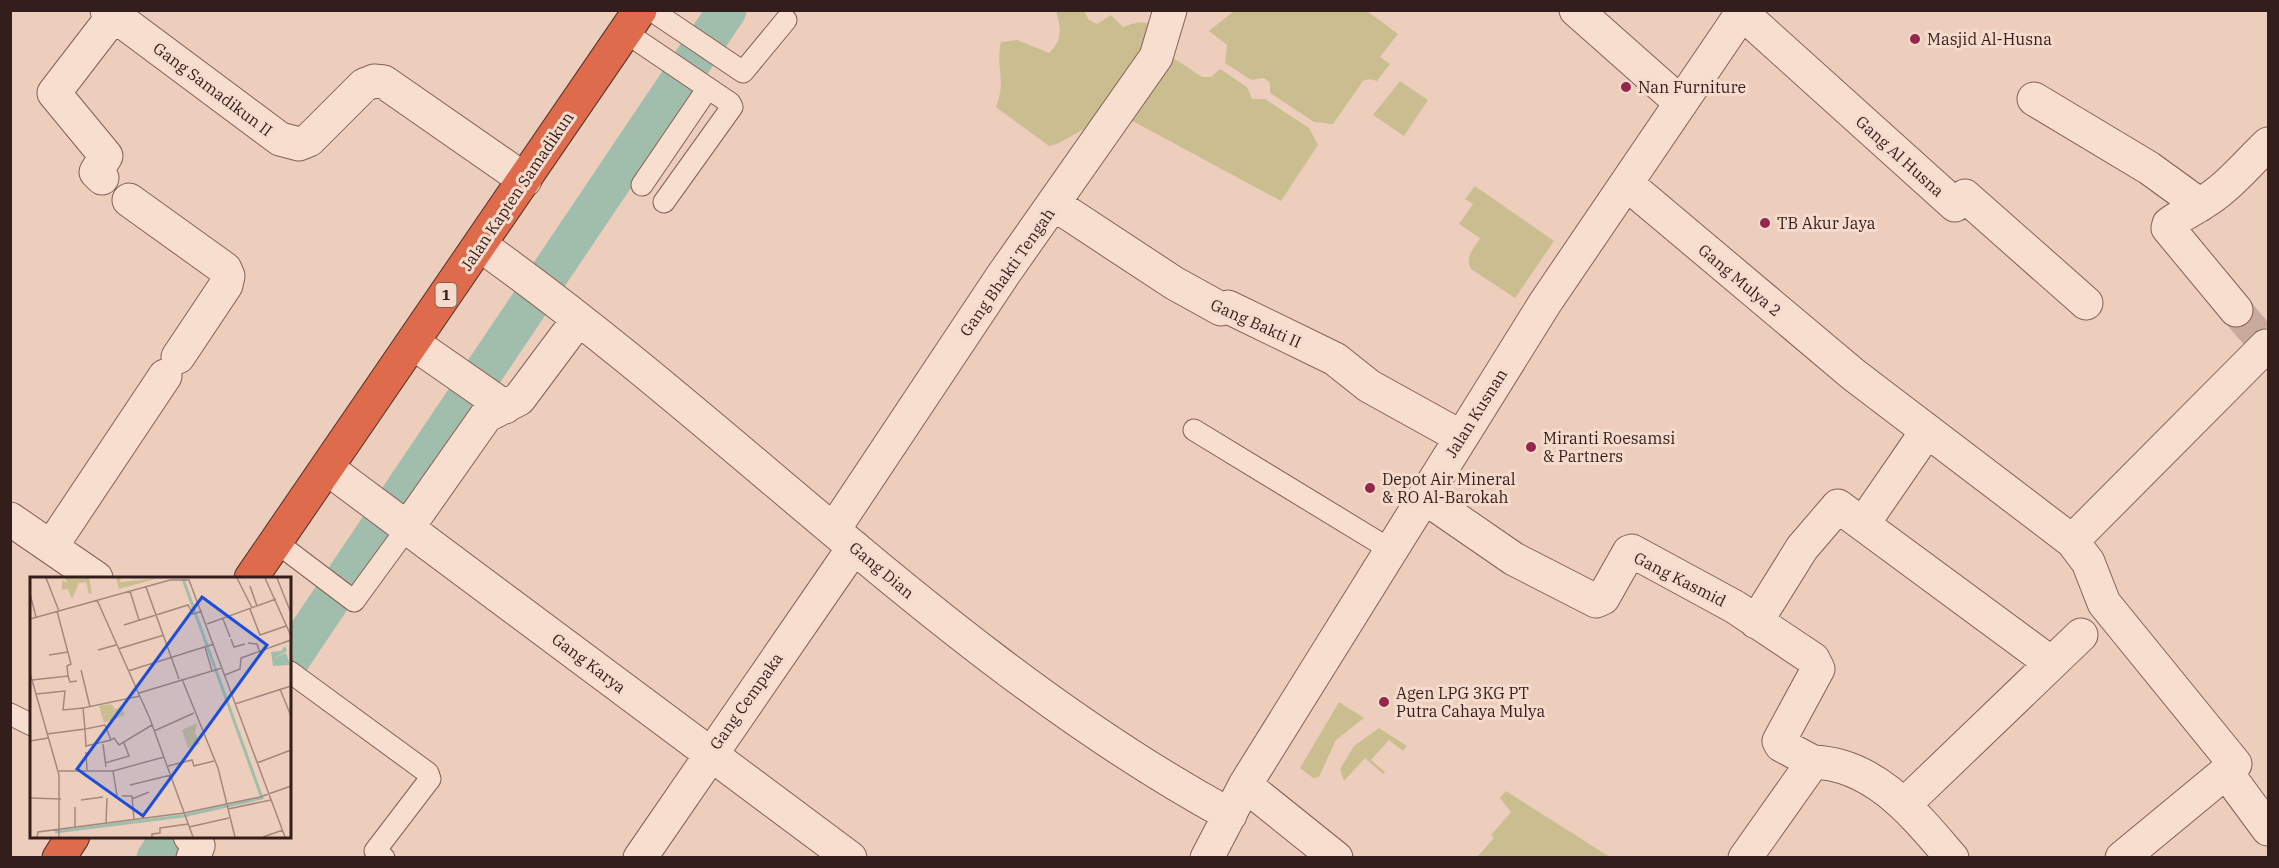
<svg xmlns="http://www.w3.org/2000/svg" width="2279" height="868" viewBox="0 0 2279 868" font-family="'IBM Plex Serif',serif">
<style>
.green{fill:#cabe91}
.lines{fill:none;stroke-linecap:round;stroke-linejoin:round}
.canal{stroke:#a0beab;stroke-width:39}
.street-tunnel{stroke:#c8ab9d;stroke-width:33;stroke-dasharray:33 16;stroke-linecap:butt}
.lane-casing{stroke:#845f56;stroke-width:23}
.street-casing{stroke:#845f56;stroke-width:35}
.highway-casing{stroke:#52302b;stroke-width:35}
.lane{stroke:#f8decf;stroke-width:21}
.street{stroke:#f8decf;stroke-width:33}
.highway{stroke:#de6b4b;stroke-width:33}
.poi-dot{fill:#93274d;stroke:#f5dbcc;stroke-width:2}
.labels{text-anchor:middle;stroke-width:6;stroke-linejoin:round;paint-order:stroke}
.shield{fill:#f5dbcc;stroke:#6e5750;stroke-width:1.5}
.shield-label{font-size:15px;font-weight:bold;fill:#341e1b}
.poi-label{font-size:16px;fill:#341e1b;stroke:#f5dbcc;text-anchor:start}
.street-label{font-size:16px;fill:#341e1b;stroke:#f5dbcc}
.inset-river{fill:none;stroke:#a0beab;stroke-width:3}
.inset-road{fill:none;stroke:#a3887c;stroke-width:1.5}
.view{fill:#1d4ed8;fill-opacity:0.15;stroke:#1d4ed8;stroke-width:3}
.inset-edge{fill:none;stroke:#341e1b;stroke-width:3}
</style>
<rect width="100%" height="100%" fill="#edcebd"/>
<!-- green -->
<path class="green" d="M 1366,10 L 1398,34 L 1380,57 L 1390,64 L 1377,81 L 1369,79 L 1363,81 L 1333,124 L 1314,122 L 1270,93 L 1270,83 L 1264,78 L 1251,80 L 1225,63 L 1227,45 L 1209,31 L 1234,11 Z
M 1056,11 L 1084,11 L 1089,20 L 1097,24 L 1111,15 L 1123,27 C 1135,23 1143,20 1155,26 L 1158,34 L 1110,93 L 1086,128 L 1057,144 L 1049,146 L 996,107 C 1007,79 995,67 1001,42 L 1017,40 L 1049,53 C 1063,40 1061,27 1056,11 Z
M 1175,59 L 1202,77 L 1211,77 L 1220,69 L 1247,87 L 1252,99 L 1265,99 L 1309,128 L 1318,145 L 1281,201 L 1127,118 L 1163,69 Z
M 1400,81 L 1428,100 L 1404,136 L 1373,115 Z
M 1475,186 L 1554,241 L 1515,298 L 1471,269 C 1464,257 1474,249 1480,238 L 1459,224 L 1473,204 L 1465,199 Z
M 1339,702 L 1364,718 L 1336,740 L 1319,777 L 1313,778 L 1300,768 Z
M 1379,728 L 1407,746 L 1403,751 L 1389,740 L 1371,760 L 1385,772 L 1383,774 L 1365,758 L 1344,781 L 1340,769 L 1354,746 Z
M 1506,791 L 1610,857 L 1477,857 L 1494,838 L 1491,835 L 1511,812 L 1500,798 Z"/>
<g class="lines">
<!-- canal -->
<path class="canal" d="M 290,660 L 727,10
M 156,858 L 171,836"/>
<!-- street-tunnel -->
<path class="street-tunnel" d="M 2236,310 L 2265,344"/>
<defs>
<path id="lane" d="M 651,10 L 743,72 L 786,20
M 625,32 L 730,103 L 732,107 L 664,202
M 642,185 L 708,88
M 1194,430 L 1391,550
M 276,542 L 354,601 L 408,527
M 290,672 L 428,773 L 430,779 L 375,851 L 384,858
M 10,714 L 32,725"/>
<path id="street" d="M 107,10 L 280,139 L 299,144 L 309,140 L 364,85 L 374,81 L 384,82 L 525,180
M 1576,10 L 1681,103
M 1742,13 L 1955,205 L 1965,196 L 2086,303
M 2034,99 L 2149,168 L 2200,205
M 102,178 L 96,172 L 106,156 L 54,93 L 114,15
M 1627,184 L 1854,375 L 2072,541 L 2266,346
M 129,200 L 225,269 L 228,276 L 226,285 L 178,357
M 1054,204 L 1174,283 L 1221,309 L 1228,307 L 1335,359 L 1369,386 L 1461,437
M 480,245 C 736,427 953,664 1230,815
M 2236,310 L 2168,228 L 2169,224 C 2180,216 2190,211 2201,204 C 2226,190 2247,164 2268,144
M 413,343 L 505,407
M 327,468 L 850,858
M 1424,497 L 1514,559 L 1596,601 L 1603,598 L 1629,552 L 1632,551 L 1735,607 L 1813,659 L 1818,669 L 1779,741 L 1781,745 L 1813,762 L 1745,858
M 10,519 L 96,578
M 1863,524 L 1927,431
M 408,527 L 486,416 L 519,399 L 578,320
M 834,529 L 1003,275 L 1156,57 L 1170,10
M 2072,541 L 2088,562 L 2104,603 L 2235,764 L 2226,772 L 2268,829
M 51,547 L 165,376
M 1756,622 L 1802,548 L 1838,506 L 2051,663
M 1813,762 C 1875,764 1915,815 1952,858
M 1245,785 L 1336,858
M 1905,804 L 2081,635
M 190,836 L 198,846 L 193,858
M 640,858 L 854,547
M 1207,858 L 1245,785 L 1545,303 L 1744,10
M 2122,858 L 2226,772"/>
<path id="highway" d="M 251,578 L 640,10
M 59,858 L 73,836"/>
</defs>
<!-- lane casing -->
<use href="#lane" class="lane-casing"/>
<!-- street casing -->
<use href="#street" class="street-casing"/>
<!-- highway casing -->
<use href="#highway" class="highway-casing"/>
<!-- lane -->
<use href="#lane" class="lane"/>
<!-- street -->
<use href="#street" class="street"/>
<!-- highway -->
<use href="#highway" class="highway"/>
</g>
<!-- markers -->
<g class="poi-dot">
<circle cx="1915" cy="39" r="6"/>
<circle cx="1626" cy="87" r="6"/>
<circle cx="1765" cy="223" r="6"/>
<circle cx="1531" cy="447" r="6"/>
<circle cx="1370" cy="488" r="6"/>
<circle cx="1384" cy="702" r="6"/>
</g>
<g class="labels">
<!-- shield labels -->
<rect class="shield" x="435.5" y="283" width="21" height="24" rx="4.5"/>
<g class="shield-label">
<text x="446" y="300">1</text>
</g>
<!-- poi labels -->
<g class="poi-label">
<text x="1927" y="45">Masjid Al-Husna</text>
<text x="1638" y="93">Nan Furniture</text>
<text x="1777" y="229">TB Akur Jaya</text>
<text x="1543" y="444">Miranti Roesamsi<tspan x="1543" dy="18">&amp; Partners</tspan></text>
<text x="1382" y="485">Depot Air Mineral<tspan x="1382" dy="18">&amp; RO Al-Barokah</tspan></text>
<text x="1396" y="699">Agen LPG 3KG PT<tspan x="1396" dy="18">Putra Cahaya Mulya</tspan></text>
</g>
<!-- street labels -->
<g class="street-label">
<text transform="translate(213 89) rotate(37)" y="6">Gang Samadikun II</text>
<text transform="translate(1900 156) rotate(42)" y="6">Gang Al Husna</text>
<text transform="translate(517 191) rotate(-56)" y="6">Jalan Kapten Samadikun</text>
<text transform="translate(1007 272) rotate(-55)" y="6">Gang Bhakti Tengah</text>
<text transform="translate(1740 280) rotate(40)" y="6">Gang Mulya 2</text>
<text transform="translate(1256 323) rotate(24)" y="6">Gang Bakti II</text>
<text transform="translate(1476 413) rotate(-58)" y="6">Jalan Kusnan</text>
<text transform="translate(882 570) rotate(40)" y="6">Gang Dian</text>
<text transform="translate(1680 579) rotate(27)" y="6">Gang Kasmid</text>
<text transform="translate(589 663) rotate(37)" y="6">Gang Karya</text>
<text transform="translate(746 701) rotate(-55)" y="6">Gang Cempaka</text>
</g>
</g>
<!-- overview -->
<g transform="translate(30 577)">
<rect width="261" height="261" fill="#edcebd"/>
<path d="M 35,1 L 59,1 L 62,16 L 59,17 L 56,5 L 49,6 L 42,22 L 38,12 L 32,13 L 32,3 L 38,6 ZM 86,1 L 91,1 L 90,5 L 129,1 L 89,12 ZM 89,125 L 95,138 L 74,146 L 69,129 L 81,127 L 85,132 L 90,130 ZM 167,146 L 165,156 L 170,167 L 158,171 L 152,153 Z" fill="#cabe91"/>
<path d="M 255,69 L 257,74 L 244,81 L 256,76 L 260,88 L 243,89 L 241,75 L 251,74 Z" fill="#a0beab"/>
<path class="inset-river" d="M 25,255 L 153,239 L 232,221 L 153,2"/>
<path class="inset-road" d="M 16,1 L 29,34M 207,1 L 222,31M 235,1 L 261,59M 247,1 L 261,36M 220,9 L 227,29M 116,10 L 149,102M 100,14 L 109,43M 0,17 L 6,40M 67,23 L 120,142 L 163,260M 220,32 L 230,58 L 256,49M 27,34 L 41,87 L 37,89 L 38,99 L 40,105 L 47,104M 0,42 L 140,3 L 159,3 L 255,260M 193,42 L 200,60M 177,47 L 246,22M 94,48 L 158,28 L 163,37 L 172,34M 201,62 L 204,70 L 215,67M 218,66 L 227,67 L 230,76M 175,70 L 182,94M 88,72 L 134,58M 68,73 L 86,68M 19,78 L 38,75M 51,93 L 60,130M 98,94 L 184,67M 0,96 L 29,198 L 29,260M 195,98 L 210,92 L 211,81 L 261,63M 152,102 L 188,191 L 205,260M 2,103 L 38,99M 250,112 L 261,139M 109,116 L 192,91M 6,117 L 35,114 L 33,133 L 53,131M 205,127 L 261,109M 124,154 L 164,136M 17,157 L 55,152 L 53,131 L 110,119M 0,164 L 18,161M 73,167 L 76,190M 56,169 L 81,163M 56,170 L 55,152 L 75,148 L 81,163 L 84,161 L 89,168 L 122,148M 56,175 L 57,193M 75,186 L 99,179 L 94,166M 227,186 L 261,173M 138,189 L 162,183 L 164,189 L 184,184M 29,194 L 83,194M 100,208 L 141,198M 87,219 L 83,194 L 134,180M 92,219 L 102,219 L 104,243M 0,221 L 31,222M 102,222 L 119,215M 51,223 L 73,220M 45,230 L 45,251M 198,232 L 241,223M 76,246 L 77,221M 159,250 L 199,241M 7,260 L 8,255 L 154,236 L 230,220 L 261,209M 122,260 L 122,257 L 130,256 L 130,251 L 158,247M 233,260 L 253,253"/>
<path class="view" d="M 172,20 L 237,68 L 113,239 L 47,192 Z"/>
<rect width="261" height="261" class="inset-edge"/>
</g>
<!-- border -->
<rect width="2279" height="868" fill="none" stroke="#341e1b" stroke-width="24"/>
</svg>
